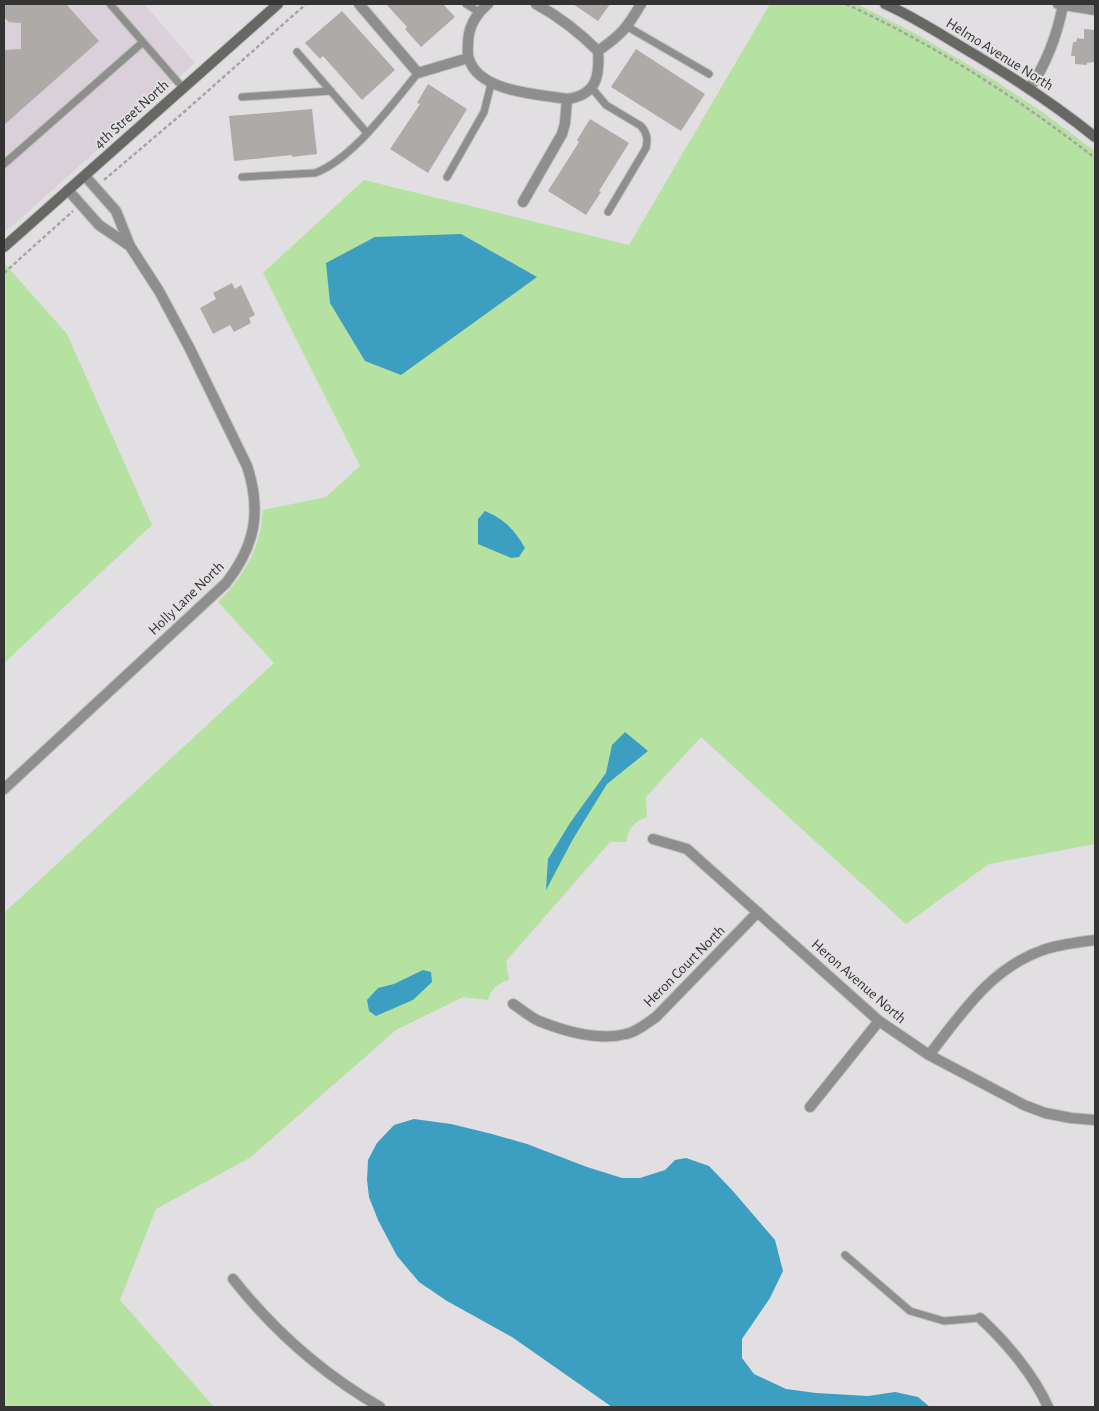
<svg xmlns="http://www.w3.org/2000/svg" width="1099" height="1411" viewBox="0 0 1099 1411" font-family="'Alegreya Sans',sans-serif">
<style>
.built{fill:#d9d0d9}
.green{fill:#b5e1a1}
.water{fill:#3c9ec1}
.building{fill:#aeaaa8}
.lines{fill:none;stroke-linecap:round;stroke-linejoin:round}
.lane-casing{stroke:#bfbdbf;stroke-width:9}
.street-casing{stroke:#bfbdbf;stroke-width:12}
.secondary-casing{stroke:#bfbdbf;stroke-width:12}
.path{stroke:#a7a5a7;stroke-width:2.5;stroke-dasharray:4 2.5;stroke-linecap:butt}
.lane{stroke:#8e8e8c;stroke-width:7}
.street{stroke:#8e8e8c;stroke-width:10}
.secondary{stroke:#676764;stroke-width:10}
.labels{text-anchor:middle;stroke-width:4;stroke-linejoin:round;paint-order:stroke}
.street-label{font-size:15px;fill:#353435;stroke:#e2dfe2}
</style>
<rect width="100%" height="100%" fill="#e2dfe2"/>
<!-- built -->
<path class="built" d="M 4,4 L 144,4 L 195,63 L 4,233 Z"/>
<!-- green -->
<path class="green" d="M 770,4 L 857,4 L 920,36 L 997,82 L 1042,112 L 1095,151 L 1095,844 L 989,864 L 906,924 L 701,737 L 646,797 L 647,817 C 635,821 627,829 627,842 L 610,842 L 506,961 L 509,980 C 498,983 491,989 488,1000 L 463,997 L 396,1030 L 251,1157 L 156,1209 L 120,1300 L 214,1407 L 4,1407 L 4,913 L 274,663 L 218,602 C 245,575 260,549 263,510 L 326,497 L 360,466 L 263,273 L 364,180 L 629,245 Z
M 5,264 L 67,334 L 152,525 L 4,663 L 4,265 Z"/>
<!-- water -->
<path class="water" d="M 461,234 L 537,277 L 401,375 L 365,361 L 330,303 L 326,263 L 375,237 Z
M 485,511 C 504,519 515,530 525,548 L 519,557 L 511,558 L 478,544 L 478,519 Z
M 625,732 L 648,751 L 607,784 L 573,839 L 546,890 L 548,859 L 570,823 L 606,773 L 612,745 Z
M 423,970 L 431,972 L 432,982 L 413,1000 L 376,1016 L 369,1011 L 367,1000 L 378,988 L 394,984 Z
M 414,1119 L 451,1124 L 492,1134 L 527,1144 L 587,1167 L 622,1178 L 640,1178 L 665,1170 L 675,1160 L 686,1158 L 709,1166 L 732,1190 L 775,1240 L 783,1271 L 770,1298 L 742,1339 L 742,1358 L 754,1374 L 786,1389 L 816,1393 L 868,1396 L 895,1392 L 918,1397 L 930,1407 L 612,1407 L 512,1337 L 447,1301 L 419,1282 L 397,1256 L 378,1220 L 369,1197 L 367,1180 L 368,1160 L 377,1143 L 394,1125 Z"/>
<!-- building -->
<path class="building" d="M 4,4 L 66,4 L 99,41 L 4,125 L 4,50 L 21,49 L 21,23 L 9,22 L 4,17 Z
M 386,4 L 443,4 L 455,17 L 421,47 L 405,29 L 407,27 Z
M 573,4 L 610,4 L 598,21 Z
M 342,11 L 395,70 L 362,100 L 323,56 L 320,59 L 305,43 Z
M 1084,29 L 1095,30 L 1095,62 L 1087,63 L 1087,65 L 1075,64 L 1075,56 L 1071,56 L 1073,42 L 1076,42 L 1077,38 L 1084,39 Z
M 636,49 L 705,94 L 681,131 L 611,87 Z
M 428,84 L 467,109 L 428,173 L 390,149 L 420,104 L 417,103 Z
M 312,109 L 317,154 L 292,157 L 292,155 L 234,161 L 229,116 Z
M 590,119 L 629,143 L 599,191 L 601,192 L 586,215 L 548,191 L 579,142 L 577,140 Z
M 232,283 L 235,289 L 241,285 L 255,315 L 249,318 L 251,323 L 234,332 L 230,325 L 213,334 L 200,308 L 216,299 L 213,293 Z"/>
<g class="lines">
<defs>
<path id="lane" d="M 110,4 L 183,88
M 466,4 L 479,12
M 628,27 L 709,74
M 297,52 L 367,133
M 591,87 L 606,105 L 641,126 C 647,133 648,139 646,148 L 608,212
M 242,97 L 331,91
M 4,164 L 143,42
M 242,177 L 315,173 C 353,159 392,104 418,73
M 447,177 L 484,112 L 491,84
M 845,1255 L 910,1311 L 944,1321 L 980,1318"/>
<path id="street" d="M 359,4 L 418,73 L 468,58
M 488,4 C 476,14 468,28 468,44 C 468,49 467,55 469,59 C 479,92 537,94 567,99 C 596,95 600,77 598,51 C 580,33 558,16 536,4
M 1058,4 L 1095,10
M 598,51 C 621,35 627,28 641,4
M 1029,89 C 1047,63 1057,36 1063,5
M 68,190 L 99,225 L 130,246
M 523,202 L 562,134 L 565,123 L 567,99
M 4,789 L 226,583 C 255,546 262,512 247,466 L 189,347 L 159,291 L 130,246 L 116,211 L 85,176
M 653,839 L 687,849 L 879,1021 L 929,1055 L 1024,1105 L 1045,1113 L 1071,1118 L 1095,1120
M 513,1004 C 521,1009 530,1017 539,1021 C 564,1031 599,1041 626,1034 C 637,1032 647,1023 656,1017 L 758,912
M 929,1055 C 963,1012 991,967 1046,949 C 1062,944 1079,942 1095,940
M 810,1107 L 879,1021
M 233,1279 C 274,1331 323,1374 380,1407
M 980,1318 C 1006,1342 1034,1375 1048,1407"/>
<path id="secondary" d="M 885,4 C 912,16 937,32 962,47 C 1008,74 1053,103 1095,137
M 4,247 L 278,4"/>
</defs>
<!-- lane casing -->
<use href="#lane" class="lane-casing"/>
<!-- street casing -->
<use href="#street" class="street-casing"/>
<!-- secondary casing -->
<use href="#secondary" class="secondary-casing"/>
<!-- path -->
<path class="path" d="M 846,4 C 935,45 1018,98 1095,158
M 104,180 L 184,112 L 306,4
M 4,273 L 73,211"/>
<!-- lane -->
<use href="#lane" class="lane"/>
<!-- street -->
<use href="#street" class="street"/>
<!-- secondary -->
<use href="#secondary" class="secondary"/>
</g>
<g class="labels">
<!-- street labels -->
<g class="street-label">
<text transform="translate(1000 54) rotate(32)" y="5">Helmo Avenue North</text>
<text transform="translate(131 114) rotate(-42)" y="5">4th Street North</text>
<text transform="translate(186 598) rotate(-44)" y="5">Holly Lane North</text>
<text transform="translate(684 966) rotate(-45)" y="5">Heron Court North</text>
<text transform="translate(859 981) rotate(41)" y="5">Heron Avenue North</text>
</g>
</g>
<!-- border -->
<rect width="1099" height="1411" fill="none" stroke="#353435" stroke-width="10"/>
</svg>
